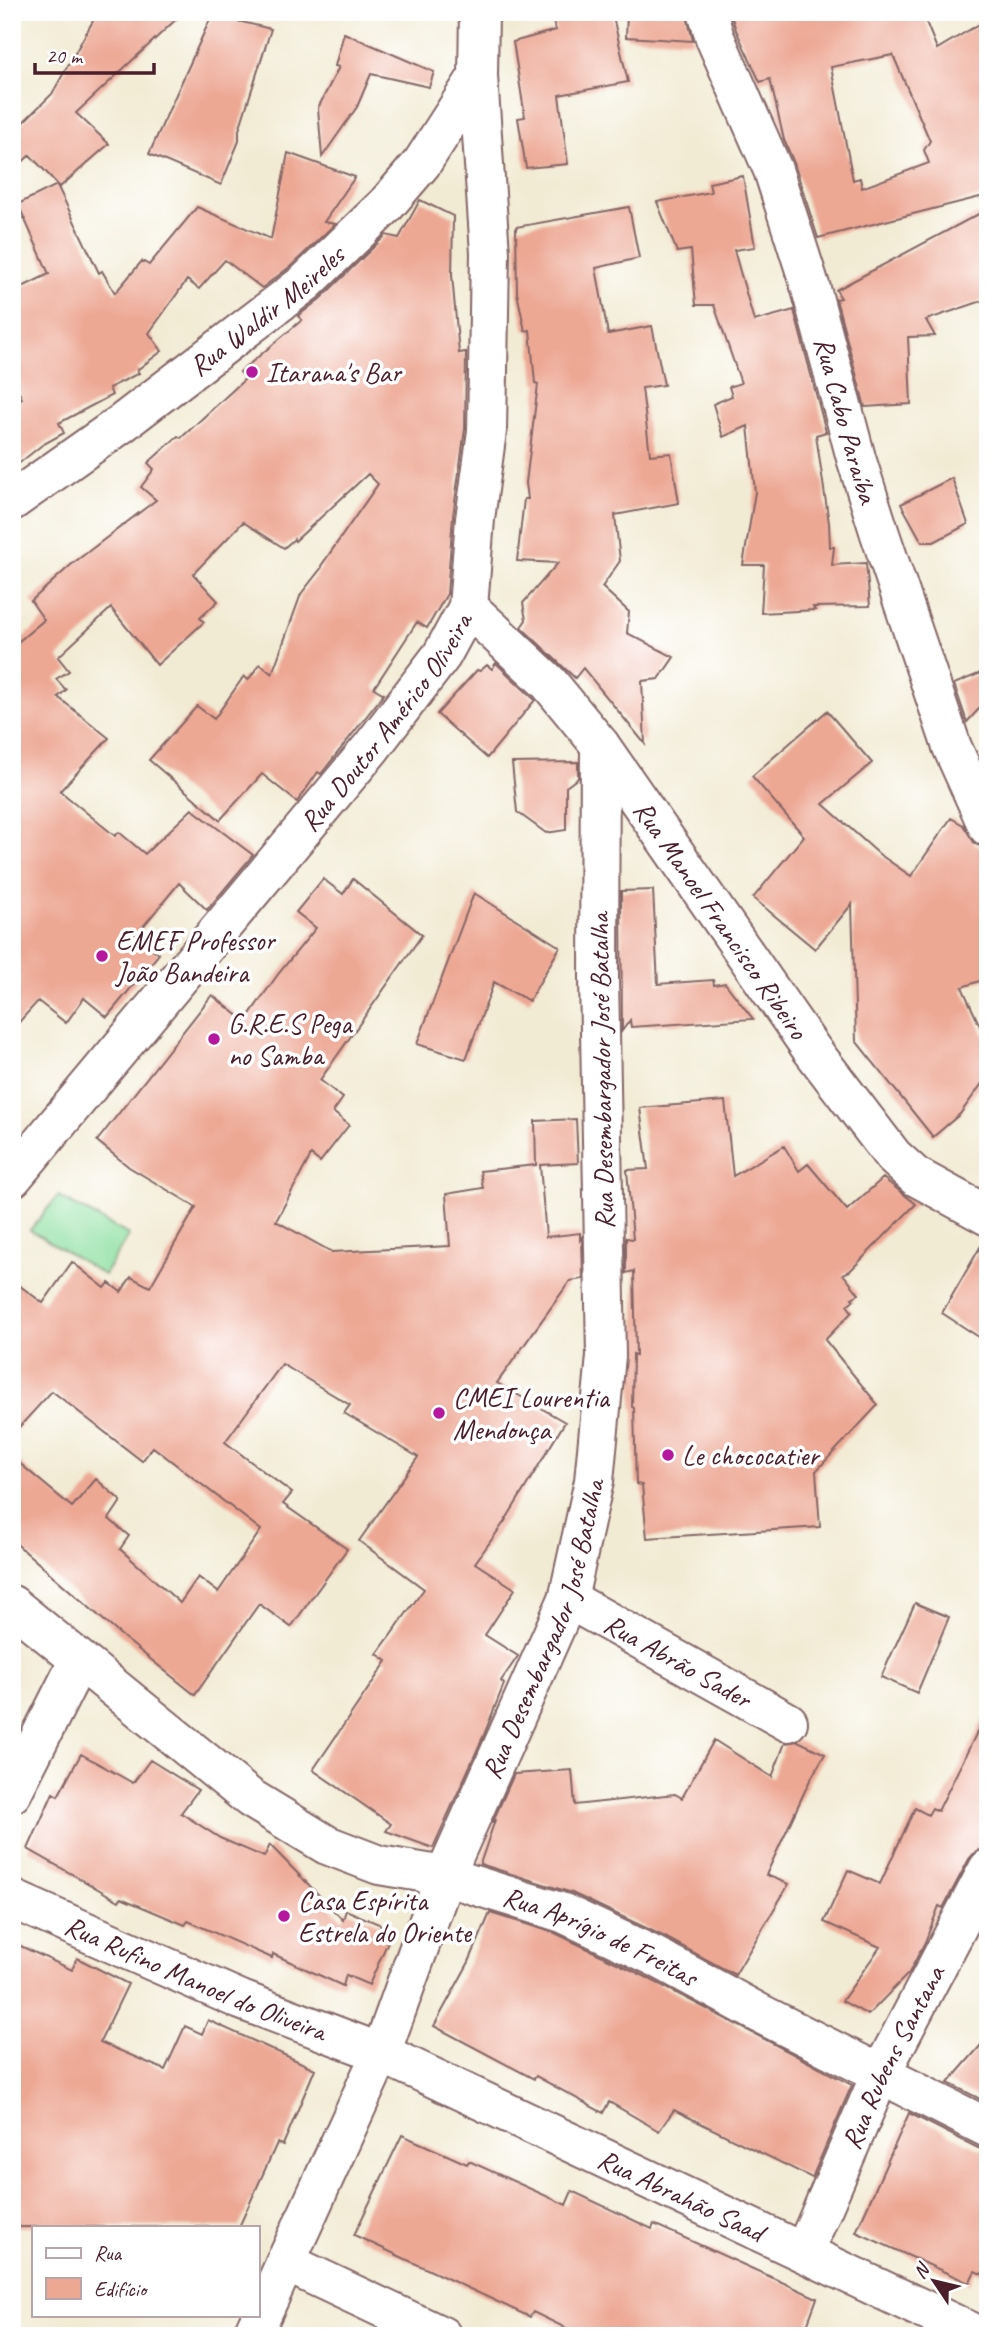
<svg xmlns="http://www.w3.org/2000/svg" width="1000" height="2348" viewBox="0 0 1000 2348" font-family="Caveat,sans-serif">
<style>
.green{fill:#8ee0a1;stroke:#6c8066;stroke-width:2}
.building{fill:#eda894;fill-rule:evenodd}
.lines{fill:none;stroke-linecap:round;stroke-linejoin:round}
.minor-casing{stroke:#856666;stroke-width:42}
.minor{stroke:#fff;stroke-width:38}
.poi-dot{fill:#b5179e;stroke:#fff;stroke-width:2.5}
.labels{text-anchor:middle;stroke-width:7;stroke-linejoin:round;paint-order:stroke}
.street-label{font-size:28px;fill:#4a1f2b;stroke:#fff}
.poi-label{font-size:28px;fill:#4a1f2b;stroke:#fff;text-anchor:start}
</style>
<rect width="100%" height="100%" fill="#fff"/>
<filter id="ink" filterUnits="userSpaceOnUse"><feTurbulence type="fractalNoise" baseFrequency=".0143" numOctaves="2"/><feDisplacementMap in="SourceGraphic" scale="14" xChannelSelector="R" yChannelSelector="G"/><feConvolveMatrix kernelMatrix="1 2 1 2 8 2 1 2 1" color-interpolation-filters="sRGB"/></filter>
<filter id="wash" filterUnits="userSpaceOnUse"><feTurbulence type="fractalNoise" baseFrequency=".00686" numOctaves="4" result="noise"/><feDisplacementMap in="SourceGraphic" scale="28" xChannelSelector="R" yChannelSelector="G"/><feGaussianBlur stdDeviation="1.57" result="paint"/><feColorMatrix in="noise" values="0 0 0 0 0 0 0 0 0 0 0 0 0 0 0 0 0 1.4 0 .05"/><feComposite in="paint" operator="in"/></filter>
<g filter="url(#wash)">
<rect width="100%" height="100%" fill="#f2ebd4"/>
<!-- green -->
<path class="green" d="M 58,1196 L 129,1235 L 104,1275 L 30,1230 Z"/>
<g id="blocks">
<!-- building -->
<path class="building" d="M 98,12 L 184,12 L 76,113 L 109,144 L 60,187 L 30,155 L 17,167 L 12,162 L 12,133 L 52,94 Z
M 549,12 L 612,12 L 628,82 L 559,95 L 568,164 L 526,168 L 518,118 L 525,117 L 513,42 L 556,30 Z
M 627,12 L 686,12 L 693,41 L 626,37 Z
M 730,12 L 922,12 L 937,49 L 988,19 L 988,195 L 818,238 L 794,163 L 784,140 L 770,79 L 760,82 L 736,30 ZM 893,55 L 930,141 L 924,150 L 929,163 L 862,188 L 860,178 L 853,180 L 831,67 Z
M 212,15 L 271,29 L 239,130 L 239,141 L 221,185 L 149,154 Z
M 344,33 L 434,72 L 429,87 L 371,74 L 357,107 L 322,157 L 318,108 L 339,67 L 335,66 Z
M 288,153 L 355,177 L 324,222 L 335,224 L 291,266 L 262,288 L 225,260 L 199,289 L 187,280 L 149,333 L 162,351 L 137,370 L 139,373 L 109,388 L 112,395 L 59,423 L 64,433 L 42,445 L 12,469 L 12,406 L 22,398 L 12,379 L 12,292 L 49,274 L 18,204 L 57,185 L 99,273 L 102,271 L 115,293 L 142,261 L 149,265 L 197,207 L 271,239 Z
M 743,176 L 755,247 L 734,250 L 754,321 L 794,310 L 826,432 L 816,435 L 829,523 L 830,547 L 834,547 L 832,565 L 866,563 L 870,606 L 813,607 L 815,610 L 761,613 L 764,565 L 743,565 L 755,492 L 748,426 L 723,437 L 713,404 L 732,396 L 729,387 L 741,383 L 714,305 L 696,305 L 691,250 L 677,252 L 657,202 L 711,192 L 709,183 Z
M 420,200 L 453,216 L 452,275 L 459,353 L 466,352 L 465,429 L 453,516 L 447,594 L 427,628 L 417,622 L 374,688 L 384,694 L 321,774 L 318,772 L 297,802 L 262,774 L 220,820 L 149,760 L 197,706 L 214,719 L 244,676 L 248,680 L 260,664 L 272,674 L 301,594 L 322,567 L 321,566 L 378,484 L 368,474 L 295,541 L 294,539 L 284,548 L 243,522 L 193,574 L 218,601 L 200,618 L 204,622 L 157,665 L 111,608 L 58,657 L 69,671 L 56,679 L 66,690 L 58,697 L 109,738 L 60,791 L 115,836 L 119,832 L 145,854 L 192,809 L 253,855 L 207,910 L 179,883 L 136,935 L 159,954 L 107,1017 L 84,998 L 66,1023 L 38,1001 L 12,1030 L 12,647 L 44,620 L 31,601 L 72,564 L 156,500 L 141,487 L 154,469 L 148,463 L 178,436 L 181,438 L 246,378 L 240,372 L 302,320 L 298,316 L 320,299 L 386,235 L 399,238 Z
M 629,207 L 639,258 L 596,268 L 608,334 L 652,326 L 664,385 L 642,388 L 650,455 L 671,453 L 679,503 L 615,515 L 620,561 L 602,587 L 629,612 L 627,633 L 674,657 L 659,679 L 642,681 L 645,744 L 583,668 L 575,678 L 521,627 L 526,620 L 523,603 L 558,563 L 517,561 L 524,499 L 528,499 L 526,483 L 538,384 L 535,383 L 530,330 L 525,331 L 517,293 L 516,227 Z
M 988,209 L 988,299 L 926,320 L 935,336 L 908,337 L 911,404 L 865,407 L 836,299 L 841,298 L 836,290 Z
M 952,478 L 968,524 L 934,542 L 922,542 L 901,504 Z
M 496,663 L 535,700 L 487,758 L 437,714 L 477,670 L 480,671 L 487,665 L 492,669 Z
M 988,670 L 988,699 L 967,722 L 954,684 Z
M 827,711 L 872,763 L 823,804 L 879,854 L 911,876 L 951,818 L 963,825 L 975,844 L 988,849 L 988,978 L 962,987 L 984,1035 L 988,1038 L 988,1075 L 960,1114 L 933,1137 L 856,1041 L 852,904 L 815,949 L 753,898 L 804,836 L 752,776 Z
M 578,762 L 578,778 L 566,787 L 566,830 L 546,833 L 517,812 L 512,763 Z
M 323,879 L 343,894 L 353,879 L 422,935 L 320,1080 L 343,1098 L 333,1112 L 349,1125 L 320,1162 L 311,1155 L 276,1221 L 332,1252 L 450,1246 L 446,1194 L 483,1188 L 480,1171 L 536,1165 L 535,1121 L 576,1119 L 578,1163 L 540,1165 L 546,1237 L 580,1233 L 580,1240 L 582,1237 L 583,1279 L 570,1281 L 497,1383 L 565,1422 L 505,1521 L 475,1563 L 515,1589 L 485,1635 L 518,1656 L 501,1681 L 504,1684 L 483,1737 L 433,1848 L 386,1831 L 391,1824 L 313,1770 L 387,1661 L 377,1654 L 424,1589 L 359,1541 L 418,1457 L 344,1413 L 350,1405 L 282,1364 L 225,1442 L 292,1493 L 283,1504 L 347,1549 L 291,1627 L 259,1604 L 195,1695 L 123,1637 L 12,1540 L 12,1457 L 72,1507 L 96,1479 L 121,1501 L 109,1519 L 129,1536 L 120,1549 L 180,1603 L 198,1577 L 218,1592 L 261,1530 L 153,1447 L 142,1461 L 52,1391 L 12,1435 L 12,1280 L 43,1303 L 72,1262 L 105,1288 L 109,1283 L 121,1292 L 131,1277 L 150,1287 L 196,1207 L 129,1167 L 97,1141 L 212,995 L 245,1021 L 279,973 L 316,928 L 296,912 Z
M 653,890 L 658,984 L 713,980 L 714,985 L 725,983 L 753,1019 L 631,1027 L 630,1020 L 622,1031 L 621,891 Z
M 474,893 L 560,947 L 529,1001 L 494,982 L 466,1059 L 417,1044 Z
M 725,1101 L 733,1176 L 784,1146 L 799,1171 L 808,1164 L 847,1210 L 883,1178 L 916,1204 L 850,1271 L 843,1274 L 859,1294 L 852,1298 L 854,1300 L 847,1305 L 852,1312 L 825,1340 L 878,1405 L 816,1471 L 820,1527 L 647,1538 L 642,1485 L 636,1484 L 634,1408 L 632,1407 L 633,1354 L 636,1355 L 634,1271 L 626,1273 L 626,1238 L 633,1239 L 627,1170 L 648,1169 L 640,1108 Z
M 986,1237 L 988,1238 L 988,1343 L 942,1313 Z
M 915,1603 L 949,1617 L 917,1693 L 881,1677 Z
M 988,1710 L 988,1838 L 982,1849 L 976,1851 L 969,1859 L 943,1908 L 939,1906 L 925,1942 L 909,1973 L 868,2015 L 842,2001 L 880,1947 L 824,1922 L 848,1870 L 880,1884 L 915,1808 L 928,1815 L 932,1808 L 938,1811 Z
M 714,1740 L 772,1777 L 785,1743 L 798,1741 L 825,1754 L 809,1782 L 766,1875 L 789,1884 L 735,1975 L 663,1936 L 572,1893 L 480,1864 L 495,1820 L 493,1821 L 514,1774 L 572,1770 L 575,1805 L 675,1794 L 682,1798 Z
M 81,1754 L 133,1783 L 150,1760 L 198,1790 L 181,1813 L 220,1838 L 264,1857 L 270,1845 L 343,1920 L 346,1910 L 393,1930 L 369,1985 L 346,1975 L 343,1986 L 273,1954 L 272,1958 L 188,1921 L 185,1925 L 121,1898 L 119,1901 L 28,1849 L 53,1793 L 58,1796 Z
M 490,1913 L 555,1933 L 644,1976 L 852,2085 L 812,2178 L 674,2110 L 659,2131 L 609,2102 L 603,2113 L 536,2076 L 534,2079 L 434,2026 L 469,1962 Z
M 12,1942 L 72,1970 L 77,1958 L 128,1984 L 100,2042 L 165,2070 L 185,2026 L 202,2034 L 208,2020 L 315,2069 L 283,2145 L 277,2143 L 239,2227 L 12,2227 Z
M 988,2037 L 988,2103 L 948,2083 Z
M 909,2113 L 978,2148 L 988,2150 L 988,2277 L 975,2271 L 969,2283 L 856,2232 Z
M 402,2135 L 467,2164 L 469,2161 L 566,2205 L 572,2191 L 652,2229 L 654,2224 L 817,2298 L 803,2336 L 582,2336 L 533,2312 L 530,2317 L 354,2235 Z"/>
</g>
</g>
<g filter="url(#ink)">
<use href="#blocks" fill-opacity="0" stroke="#856666" stroke-width="2"/>
<g class="lines">
<defs>
<g id="minor">
<path id="s1" d="M 707,12 L 715,38 L 773,170 L 811,289 L 856,458 L 880,534 L 952,747 L 988,827"/>
<path id="s2" d="M 12,501 L 121,424 L 305,283 L 386,205 L 422,163 L 478,76"/>
<path id="s3" d="M 468,607 L 549,683 L 600,745 L 812,1050 L 893,1156 L 915,1176 L 988,1216"/>
<path id="s4" d="M 12,1178 L 371,748 L 442,655 L 468,607 L 475,519 L 487,431 L 490,253 L 478,76 L 479,12"/>
<path id="s5" d="M 568,1599 L 788,1722"/>
<path id="s6" d="M 12,1605 L 250,1798 L 327,1845 L 379,1865 L 445,1876 L 563,1913 L 654,1956 L 759,2013 L 988,2128"/>
<path d="M 12,1793 L 79,1660"/>
<path id="s7" d="M 12,1899 L 241,2000 L 381,2053 L 980,2336"/>
<path id="s8" d="M 804,2252 L 881,2073 L 988,1869"/>
<path d="M 285,2262 L 442,2336"/>
<path id="s9" d="M 252,2336 L 381,2053 L 445,1876 L 568,1599 L 594,1481 L 606,1356 L 599,977 L 600,745"/>
</g>
</defs>
<!-- minor casing -->
<use href="#minor" class="minor-casing"/>
<!-- minor -->
<use href="#minor" class="minor"/>
</g>
</g>
<!-- markers -->
<g class="poi-dot">
<circle cx="252" cy="372" r="7"/>
<circle cx="102" cy="956" r="7"/>
<circle cx="214" cy="1039" r="7"/>
<circle cx="439" cy="1413" r="7"/>
<circle cx="668" cy="1455" r="7"/>
<circle cx="284" cy="1916" r="7"/>
</g>
<g class="labels">
<!-- street labels -->
<g class="street-label">
<text dy="10" stroke="none"><textPath href="#s2" startOffset="318">Rua Waldir Meireles</textPath></text>
<text dy="10" stroke="none"><textPath href="#s1" startOffset="432">Rua Cabo Paraíba</textPath></text>
<text dy="10" stroke="none"><textPath href="#s4" startOffset="590">Rua Doutor Américo Oliveira</textPath></text>
<text dy="10" stroke="none"><textPath href="#s3" startOffset="404">Rua Manoel Francisco Ribeiro</textPath></text>
<text transform="translate(601 1071) rotate(-91)" y="10">Rua Desembargador José Batalha</text>
<text dy="10" stroke="none"><textPath href="#s9" startOffset="766">Rua Desembargador José Batalha</textPath></text>
<text dy="10" stroke="none"><textPath href="#s5" startOffset="126">Rua Abrão Sader</textPath></text>
<text dy="10" stroke="none"><textPath href="#s6" startOffset="686">Rua Aprígio de Freitas</textPath></text>
<text dy="10" stroke="none"><textPath href="#s7" startOffset="200">Rua Rufino Manoel do Oliveira</textPath></text>
<text dy="10" stroke="none"><textPath href="#s8" startOffset="214">Rua Rubens Santana</textPath></text>
<text dy="10" stroke="none"><textPath href="#s7" startOffset="732">Rua Abrahão Saad</textPath></text>
</g>
<!-- poi labels -->
<g class="poi-label">
<text x="266" y="382">Itarana's Bar</text>
<text x="116" y="950">EMEF Professor<tspan x="116" dy="32">João Bandeira</tspan></text>
<text x="228" y="1033">G.R.E.S Pega<tspan x="228" dy="32">no Samba</tspan></text>
<text x="453" y="1407">CMEI Lourentia<tspan x="453" dy="32">Mendonça</tspan></text>
<text x="682" y="1465">Le chococatier</text>
<text x="298" y="1910">Casa Espírita<tspan x="298" dy="32">Estrela do Oriente</tspan></text>
</g>
</g>
<!-- margin -->
<rect width="1000" height="2348" fill="none" stroke="#fff" stroke-width="42"/>
<!-- legend -->
<rect x="32" y="2226" width="228" height="91" fill="#ffffff" stroke="#b7a5aa" stroke-width="2"/>
<rect x="46" y="2248" width="35" height="10" fill="#ffffff" stroke="#b7a5aa" stroke-width="2"/>
<text x="94" y="2260" font-size="21" fill="#4a1f2b">Rua</text>
<rect x="46" y="2278" width="35" height="21" fill="#eda894" stroke="#b7a5aa" stroke-width="2"/>
<text x="94" y="2296" font-size="21" fill="#4a1f2b">Edifício</text>
<!-- north arrow -->
<g transform="translate(934 2281) rotate(305)" stroke="#ffffff" stroke-width="5" paint-order="stroke">
<path d="M0-5L12 26L0 18L-12 26Z" fill="#4a1f2b"/>
<text y="-10" font-size="19" font-weight="bold" text-anchor="middle" fill="#4a1f2b">N</text>
</g>
<!-- scale -->
<path d="M35 63v10h119v-10" fill="none" stroke="#4a1f2b" stroke-width="3.5"/>
<text x="46" y="63" font-size="21" fill="#4a1f2b" stroke="#ffffff" stroke-width="5" paint-order="stroke">20 m</text>
</svg>
